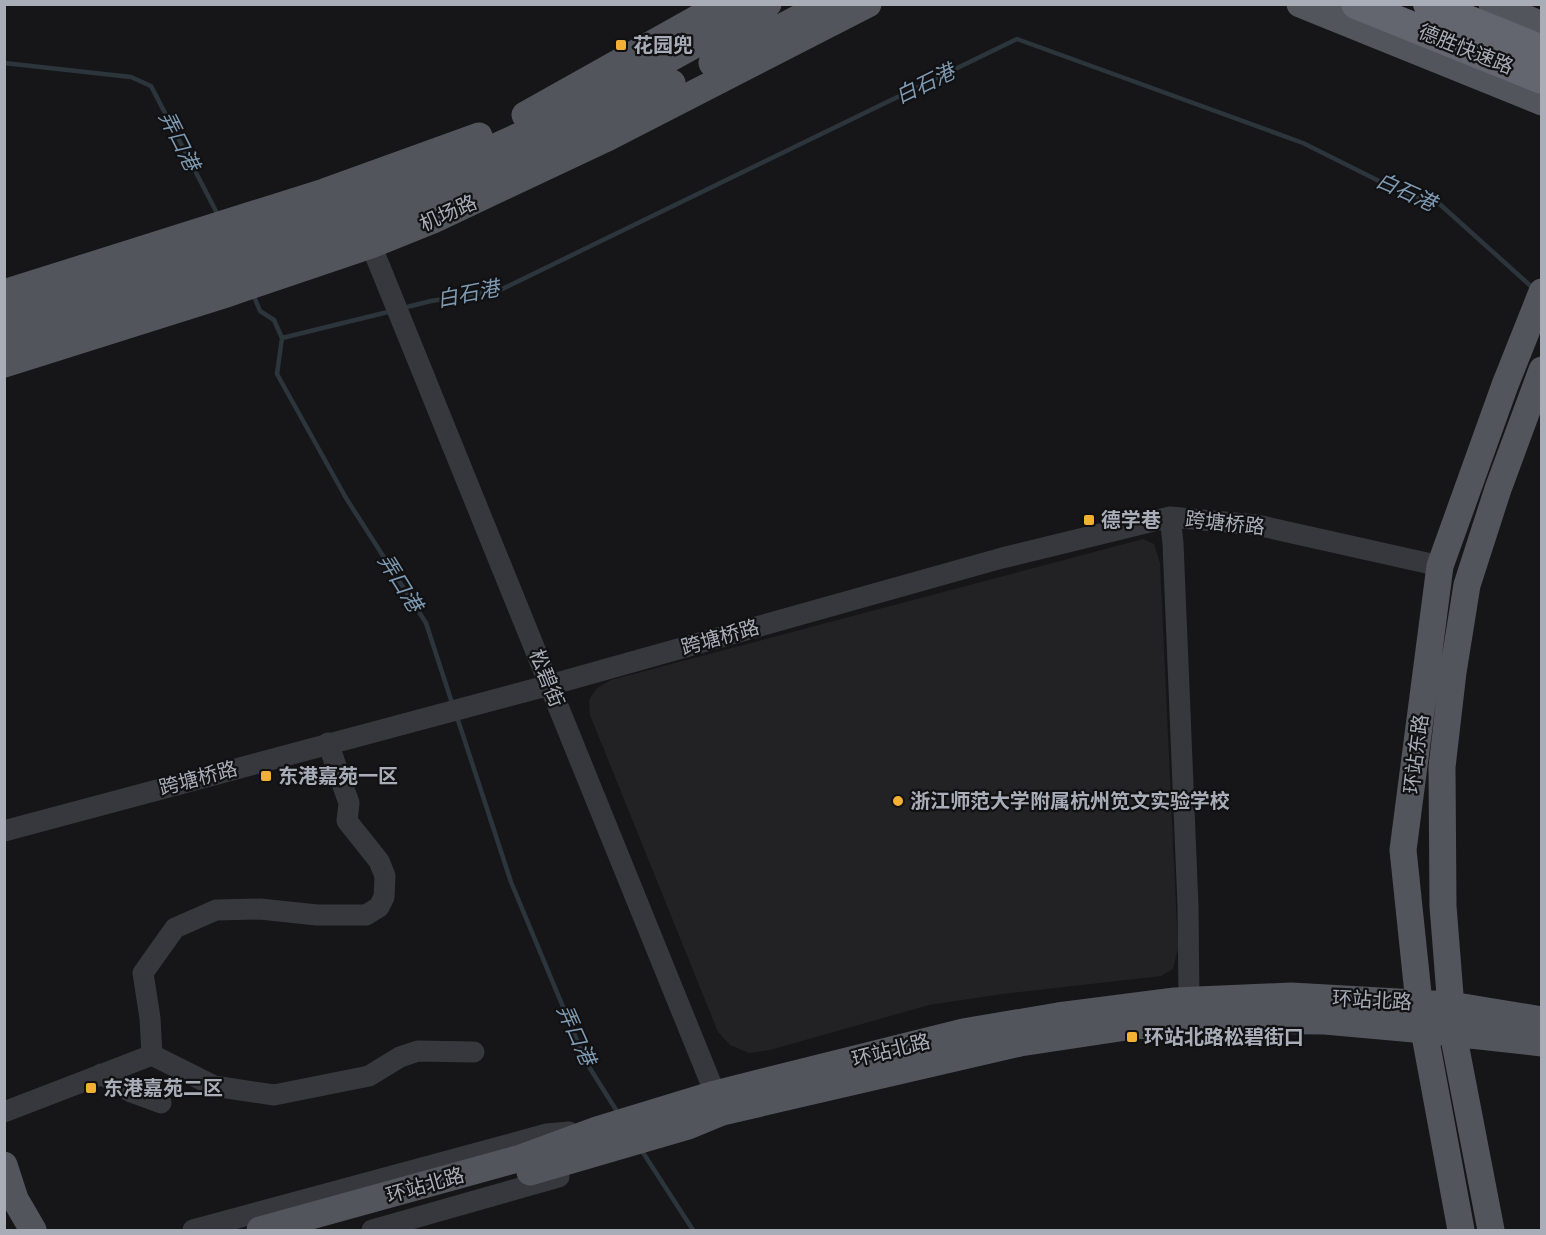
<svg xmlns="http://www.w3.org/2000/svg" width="1546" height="1235" viewBox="0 0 1546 1235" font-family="Poppins,'Noto Sans SC',sans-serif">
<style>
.built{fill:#222225}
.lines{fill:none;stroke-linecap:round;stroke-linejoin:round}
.stream{stroke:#2c353c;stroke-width:4.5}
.minor{stroke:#37383d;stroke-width:21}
.major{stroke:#53555c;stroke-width:27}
.highway{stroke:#63666e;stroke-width:30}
.poi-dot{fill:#f2b134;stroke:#111113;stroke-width:2}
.labels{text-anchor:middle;stroke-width:4.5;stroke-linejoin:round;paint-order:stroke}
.poi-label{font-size:20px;font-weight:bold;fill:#a8adb8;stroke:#111113;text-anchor:start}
.street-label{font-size:20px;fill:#a8adb8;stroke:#111113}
.water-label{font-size:21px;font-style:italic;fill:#7f9bb3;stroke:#111113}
</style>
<rect width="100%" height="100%" fill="#161618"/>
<!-- built -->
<path class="built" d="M 1143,539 L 1154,544 L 1160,563 L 1178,948 L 1173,969 L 1161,976 L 1002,994 L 929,1005 L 770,1050 L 749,1053 L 730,1045 L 718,1032 L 590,715 L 589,700 L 597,688 L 611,680 Z"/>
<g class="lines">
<!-- stream -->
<path class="stream" d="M 4,63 L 131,77 L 151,86 L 218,215
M 253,294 L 260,311 L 274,320 L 282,338 L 277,374 L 346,498 L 426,623 L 453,706
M 403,308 L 431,301 L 498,291 L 1017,39 L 1303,143 L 1409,196 L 1434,199 L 1533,288
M 282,338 L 392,311
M 457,717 L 511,882 L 586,1062 L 618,1113
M 640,1148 L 693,1230"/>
<!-- minor -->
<path class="minor" d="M 371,245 L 721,1108
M 1170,517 L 1173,543 L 1188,906 L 1189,1000
M 4,831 L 550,685 L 1002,558 L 1170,517 L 1257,525 L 1440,566
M 152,1055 L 150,1018 L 143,973 L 175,928 L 216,910 L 260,909 L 317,915 L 366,915 L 379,907 L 384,897 L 385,876 L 379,861 L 347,821 L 349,803 L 328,743
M 101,1074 L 131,1092 L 161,1103
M 4,1112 L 152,1055 L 214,1086 L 274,1095 L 369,1076 L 400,1057 L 418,1051 L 474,1052
M 193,1230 L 547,1134 L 569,1132
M 372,1230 L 559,1177"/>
<!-- major -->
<path class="major" d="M 1300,4 L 1542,102
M 1492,4 L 1542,25
M 712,63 L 826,4
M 525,115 L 723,4
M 4,293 L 324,192 L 479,136
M 4,318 L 363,201 L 464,161 L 577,110 L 768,4
M 4,341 L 358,227 L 564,138 L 672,83
M 4,364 L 226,294 L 371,245 L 433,220 L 609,137 L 868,4
M 4,1165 L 15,1199 L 33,1230
M 530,1172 L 688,1126 L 722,1112 L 1020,1043 L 1133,1026 L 1232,1020 L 1325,1021 L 1425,1030 L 1542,1043
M 260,1230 L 521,1158 L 597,1130 L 715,1094 L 963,1032 L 1058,1016 L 1175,1001 L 1291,996 L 1451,1005 L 1542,1020
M 1461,1230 L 1419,1003 L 1403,850 L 1440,566 L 1505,385 L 1542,292
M 1491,1230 L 1453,1033 L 1443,906 L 1442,767 L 1453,672 L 1467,585 L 1498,489 L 1542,370"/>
<!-- highway -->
<path class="highway" d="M 1356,4 L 1542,79
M 1428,4 L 1542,50"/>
</g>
<!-- markers -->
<g class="poi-dot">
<rect x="615" y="39" width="12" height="12" rx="3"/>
<rect x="1083" y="514" width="12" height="12" rx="3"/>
<rect x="260" y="770" width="12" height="12" rx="3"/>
<circle cx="898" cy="801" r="6"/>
<rect x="1126" y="1031" width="12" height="12" rx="3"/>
<rect x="85" y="1082" width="12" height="12" rx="3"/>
</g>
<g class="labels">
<!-- poi labels -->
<g class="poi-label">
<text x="633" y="52">花园兜</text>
<text x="1101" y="527">德学巷</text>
<text x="278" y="783">东港嘉苑一区</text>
<text x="910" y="808">浙江师范大学附属杭州笕文实验学校</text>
<text x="1144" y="1044">环站北路松碧街口</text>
<text x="103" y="1095">东港嘉苑二区</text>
</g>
<!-- street labels -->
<g class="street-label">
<text transform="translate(1466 49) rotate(22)" y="7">德胜快速路</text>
<text transform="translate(448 213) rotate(-24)" y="7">机场路</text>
<text transform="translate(1225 523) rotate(6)" y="7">跨塘桥路</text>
<text transform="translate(720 637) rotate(-16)" y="7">跨塘桥路</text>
<text transform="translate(547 678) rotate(68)" y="7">松碧街</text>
<text transform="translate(1416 754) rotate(-83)" y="7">环站东路</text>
<text transform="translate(198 778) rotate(-15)" y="7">跨塘桥路</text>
<text transform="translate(1372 1000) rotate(3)" y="7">环站北路</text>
<text transform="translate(891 1050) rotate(-14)" y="7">环站北路</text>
<text transform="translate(425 1185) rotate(-16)" y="7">环站北路</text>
</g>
<!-- water labels -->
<g class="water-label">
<text transform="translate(925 84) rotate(-26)" y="7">白石港</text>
<text transform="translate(179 141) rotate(63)" y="7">弄口港</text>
<text transform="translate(1406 192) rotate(24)" y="7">白石港</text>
<text transform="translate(468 294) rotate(-11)" y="7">白石港</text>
<text transform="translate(400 583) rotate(58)" y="7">弄口港</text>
<text transform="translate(576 1035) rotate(66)" y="7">弄口港</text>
</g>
</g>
<!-- border -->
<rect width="1546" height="1235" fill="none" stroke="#a8adb8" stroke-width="12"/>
</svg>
